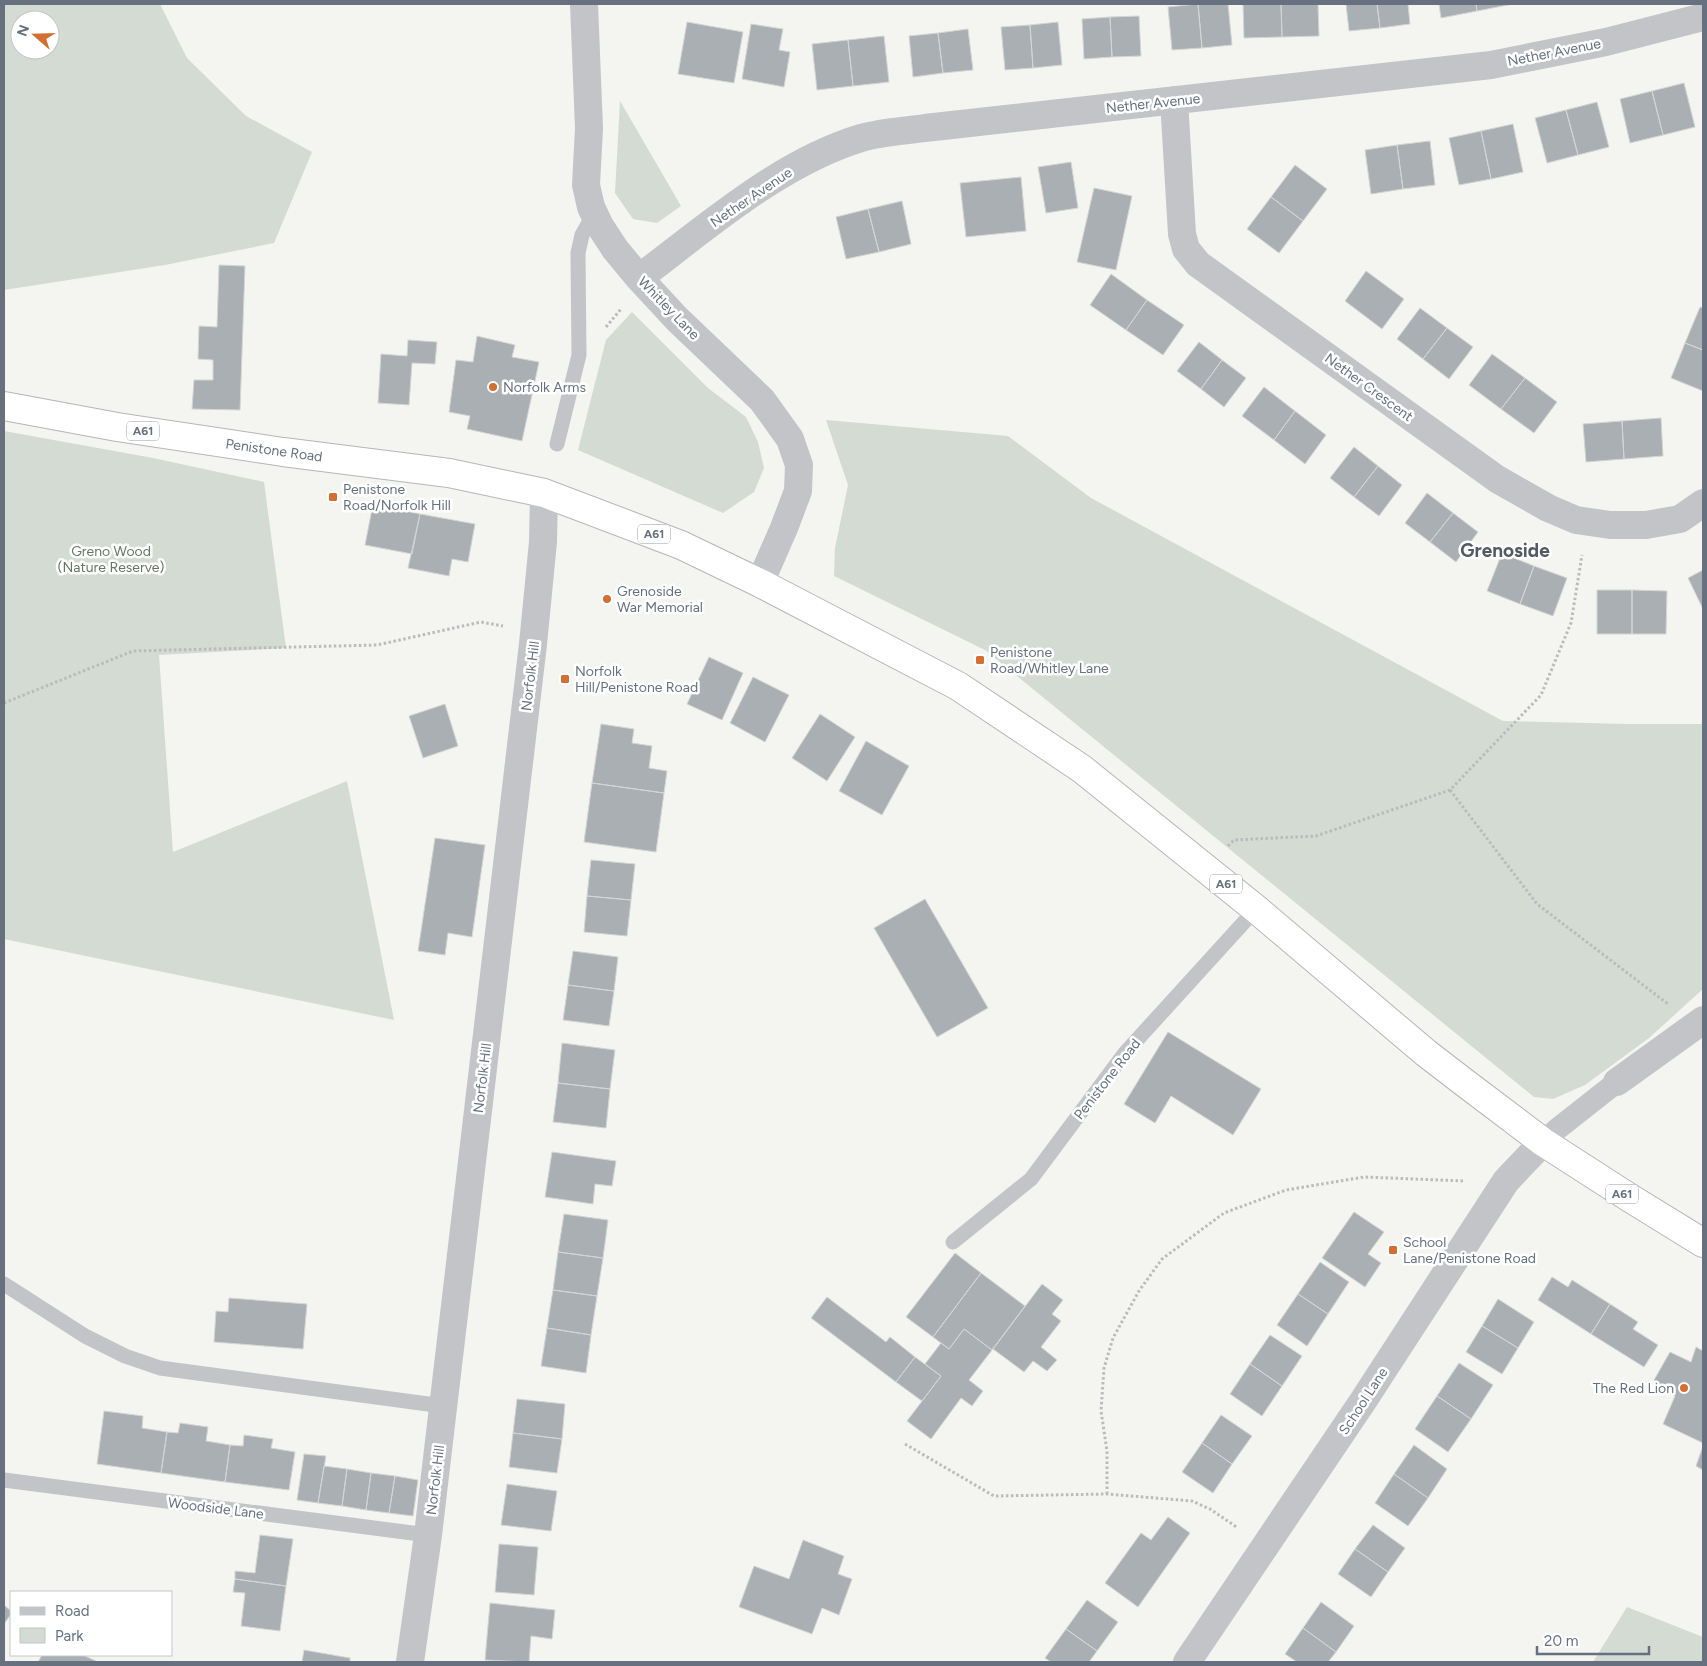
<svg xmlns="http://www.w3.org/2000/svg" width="1707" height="1666" viewBox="0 0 1707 1666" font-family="Figtree,sans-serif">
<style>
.green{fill:#d4dbd2;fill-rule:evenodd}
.building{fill:#aaafb4;stroke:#d5d5d3}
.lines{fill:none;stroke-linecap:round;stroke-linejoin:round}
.trunk-casing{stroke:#b4b6b9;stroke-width:30}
.path{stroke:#b9bbbd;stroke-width:3;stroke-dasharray:2.5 2.5;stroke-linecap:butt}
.service{stroke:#c2c4c8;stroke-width:15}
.pedestrian{stroke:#c2c4c8;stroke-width:22}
.minor{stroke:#c2c4c8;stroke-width:28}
.trunk{stroke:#fff;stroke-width:28}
.poi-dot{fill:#d46f31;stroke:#fff;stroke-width:2}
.labels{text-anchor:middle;stroke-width:5;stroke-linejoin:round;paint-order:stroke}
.shield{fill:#fff;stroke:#949ba5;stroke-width:1}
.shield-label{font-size:12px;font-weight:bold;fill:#66707f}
.street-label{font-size:14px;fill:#66707f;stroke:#fff}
.poi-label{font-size:14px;fill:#66707f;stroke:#fff;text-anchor:start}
.park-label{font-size:14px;fill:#657764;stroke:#fff}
.district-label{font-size:19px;font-weight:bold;fill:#535a65;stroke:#fff}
</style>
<rect width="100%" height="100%" fill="#f4f4f1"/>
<!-- green -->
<path class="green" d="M 4,4 L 160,4 L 187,58 L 246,116 L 312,152 L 274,243 L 165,265 L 4,290 ZM 20,20 L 50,20 L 50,50 L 20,50 Z
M 620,101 L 681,206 L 657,223 L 633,219 L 615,193 Z
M 632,312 L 708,388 L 746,417 L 758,442 L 764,468 L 754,492 L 723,513 L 578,450 L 606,340 Z
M 826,420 L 1008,436 L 1091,498 L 1503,721 L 1627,724 L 1703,724 L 1703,989 L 1649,1038 L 1585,1085 L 1553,1099 L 1534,1097 L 985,650 L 834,576 L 835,548 L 848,485 Z
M 4,431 L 153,458 L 264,482 L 286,648 L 159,655 L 173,852 L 347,781 L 394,1020 L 4,939 Z
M 1627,1607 L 1703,1637 L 1703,1662 L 1593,1662 Z"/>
<!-- building -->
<path class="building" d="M 1198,4 L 1228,4 L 1232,45 L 1202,48 Z
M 1198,4 L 1202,48 L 1172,50 L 1168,7 Z
M 1243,4 L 1281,4 L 1282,37 L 1244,38 Z
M 1281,4 L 1318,4 L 1319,36 L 1282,37 Z
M 1346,4 L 1377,4 L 1380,28 L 1349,31 Z
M 1377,4 L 1408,4 L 1410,24 L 1380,28 Z
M 1439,4 L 1476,4 L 1477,11 L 1441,18 Z
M 1476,4 L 1513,4 L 1477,11 Z
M 1139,16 L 1141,56 L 1112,57 L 1110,17 Z
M 1110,17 L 1112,57 L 1084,59 L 1082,19 Z
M 687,22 L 743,32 L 734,83 L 678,74 Z
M 1058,22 L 1062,65 L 1033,68 L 1030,25 Z
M 751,24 L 783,29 L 779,50 L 790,52 L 784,87 L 742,79 Z
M 1030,25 L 1033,68 L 1005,70 L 1001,27 Z
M 968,29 L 973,70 L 943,73 L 938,33 Z
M 938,33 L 943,73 L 913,77 L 909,36 Z
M 884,36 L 889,82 L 853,86 L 848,40 Z
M 848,40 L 853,86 L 817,90 L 812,44 Z
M 1684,83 L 1695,127 L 1663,135 L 1652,91 Z
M 1652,91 L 1663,135 L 1630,143 L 1620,99 Z
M 1597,102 L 1609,147 L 1578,155 L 1566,110 Z
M 1566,110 L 1578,155 L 1547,163 L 1535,118 Z
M 1513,124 L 1523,172 L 1491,179 L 1481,131 Z
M 1481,131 L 1491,179 L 1459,185 L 1449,138 Z
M 1430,141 L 1435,185 L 1403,189 L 1397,145 Z
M 1397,145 L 1403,189 L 1371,194 L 1365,150 Z
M 1071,162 L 1078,208 L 1046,213 L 1038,167 Z
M 1295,165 L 1327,189 L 1303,221 L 1271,197 Z
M 1021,177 L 1026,231 L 966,237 L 960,183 Z
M 1094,188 L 1132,196 L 1116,270 L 1077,262 Z
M 1271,197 L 1303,221 L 1279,253 L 1247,229 Z
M 902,201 L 911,244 L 879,252 L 868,209 Z
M 868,209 L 879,252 L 846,259 L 836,217 Z
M 219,265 L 245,266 L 240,410 L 192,409 L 194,380 L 213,380 L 213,360 L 198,359 L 199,326 L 217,327 Z
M 1366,271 L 1404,299 L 1382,329 L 1345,301 Z
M 1111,274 L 1147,300 L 1126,330 L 1090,305 Z
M 1147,300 L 1184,325 L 1163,355 L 1126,330 Z
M 1700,307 L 1703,308 L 1703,350 L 1685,343 Z
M 1420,308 L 1447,328 L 1423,359 L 1397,339 Z
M 1447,328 L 1473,347 L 1449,379 L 1423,359 Z
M 477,336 L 515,345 L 512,357 L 539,362 L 522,441 L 467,429 L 470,416 L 449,412 L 456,360 L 473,362 Z
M 408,340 L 437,342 L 435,364 L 412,363 L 409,405 L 378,403 L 381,354 L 407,356 Z
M 1199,342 L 1222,360 L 1201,389 L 1177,371 Z
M 1685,343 L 1703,350 L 1703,391 L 1671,378 Z
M 1492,354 L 1525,378 L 1501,409 L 1469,385 Z
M 1222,360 L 1246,378 L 1224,407 L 1201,389 Z
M 1525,378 L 1557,402 L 1534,433 L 1501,409 Z
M 1264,387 L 1295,411 L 1274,440 L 1242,416 Z
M 1295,411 L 1326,435 L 1305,464 L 1274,440 Z
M 1661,418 L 1663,456 L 1624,459 L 1622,421 Z
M 1622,421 L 1624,459 L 1586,462 L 1583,424 Z
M 1354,447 L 1378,466 L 1354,497 L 1330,478 Z
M 1378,466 L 1402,485 L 1379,516 L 1354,497 Z
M 1427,493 L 1453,513 L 1430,542 L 1405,523 Z
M 373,504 L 420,514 L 412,554 L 365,545 Z
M 1453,513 L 1478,532 L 1456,562 L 1430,542 Z
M 420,514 L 475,524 L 468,562 L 452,559 L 449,576 L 408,568 Z
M 1502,553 L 1534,566 L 1520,604 L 1487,591 Z
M 1534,566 L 1567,578 L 1553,616 L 1520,604 Z
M 1703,570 L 1703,609 L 1688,578 Z
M 1597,590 L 1632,590 L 1632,634 L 1597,634 Z
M 1632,590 L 1667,591 L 1666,634 L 1632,634 Z
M 709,657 L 743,673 L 722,720 L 687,704 Z
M 753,677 L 789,695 L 765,742 L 730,723 Z
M 445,704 L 458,746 L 423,758 L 409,716 Z
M 820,714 L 855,737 L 827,781 L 792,758 Z
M 601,724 L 634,729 L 632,743 L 652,746 L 649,768 L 667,771 L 664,793 L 592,783 Z
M 866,741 L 909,766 L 882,815 L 839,791 Z
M 592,783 L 664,793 L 656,852 L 584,842 Z
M 435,838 L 485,845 L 472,937 L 448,933 L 445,955 L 418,951 Z
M 591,860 L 635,864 L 631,900 L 587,896 Z
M 587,896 L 631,900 L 627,936 L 584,932 Z
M 925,899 L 988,1008 L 937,1037 L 874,928 Z
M 573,951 L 618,957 L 614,991 L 568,985 Z
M 568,985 L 614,991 L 609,1026 L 563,1020 Z
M 1168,1032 L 1261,1089 L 1233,1135 L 1171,1096 L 1155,1123 L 1124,1104 Z
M 562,1043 L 615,1050 L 610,1089 L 558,1083 Z
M 558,1083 L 610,1089 L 606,1128 L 553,1122 Z
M 552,1152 L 616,1161 L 612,1186 L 595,1184 L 593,1204 L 545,1197 Z
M 1354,1212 L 1384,1232 L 1368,1254 L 1381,1263 L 1365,1287 L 1322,1258 Z
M 564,1214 L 608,1220 L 603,1258 L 558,1252 Z
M 558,1252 L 603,1258 L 597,1296 L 553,1290 Z
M 955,1253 L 981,1273 L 933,1337 L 906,1317 Z
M 1320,1262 L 1349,1282 L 1328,1314 L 1298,1294 Z
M 981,1273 L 1025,1306 L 992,1350 L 964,1329 L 949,1349 L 933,1337 Z
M 1552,1277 L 1568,1287 L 1572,1280 L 1610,1304 L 1591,1334 L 1538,1300 Z
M 1042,1284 L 1063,1300 L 1052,1314 L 1061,1321 L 1041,1347 L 1057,1360 L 1047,1371 L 1033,1361 L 1024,1372 L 993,1349 Z
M 553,1290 L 597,1296 L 591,1335 L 547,1328 Z
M 1298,1294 L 1328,1314 L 1307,1346 L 1277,1325 Z
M 827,1297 L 886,1342 L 890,1337 L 915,1357 L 896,1382 L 811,1318 Z
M 229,1298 L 307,1304 L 303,1349 L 214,1342 L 216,1311 L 228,1312 Z
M 1498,1299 L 1534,1322 L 1518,1348 L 1482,1326 Z
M 1610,1304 L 1638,1322 L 1633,1329 L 1658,1345 L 1644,1367 L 1591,1334 Z
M 1482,1326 L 1518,1348 L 1502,1374 L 1466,1352 Z
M 547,1328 L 591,1335 L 586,1373 L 541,1366 Z
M 964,1329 L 992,1350 L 969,1380 L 983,1391 L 972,1406 L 961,1398 L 931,1439 L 907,1421 L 941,1376 L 925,1364 L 941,1343 L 949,1349 Z
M 1270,1335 L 1302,1356 L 1282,1386 L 1250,1364 Z
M 1696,1347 L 1703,1351 L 1703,1443 L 1663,1424 L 1675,1396 L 1654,1380 L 1670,1352 L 1691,1362 Z
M 915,1357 L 941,1376 L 922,1401 L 896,1382 Z
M 1459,1363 L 1493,1385 L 1471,1419 L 1437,1396 Z
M 1250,1364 L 1282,1386 L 1262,1416 L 1230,1394 Z
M 1437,1396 L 1471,1419 L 1448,1452 L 1415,1429 Z
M 517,1399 L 565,1404 L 562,1439 L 513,1433 Z
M 104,1411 L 143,1416 L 142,1428 L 167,1432 L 161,1473 L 97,1464 Z
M 1221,1415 L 1252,1436 L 1232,1464 L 1202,1443 Z
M 180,1423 L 208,1427 L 206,1441 L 230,1445 L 225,1482 L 161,1473 L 167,1432 L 178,1433 Z
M 513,1433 L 562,1439 L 557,1473 L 509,1467 Z
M 244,1435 L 273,1439 L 271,1448 L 295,1452 L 289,1490 L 225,1482 L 230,1445 L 243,1446 Z
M 1202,1443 L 1232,1464 L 1213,1493 L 1182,1472 Z
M 1414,1445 L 1447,1469 L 1428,1498 L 1394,1474 Z
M 1703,1446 L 1703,1470 L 1696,1466 Z
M 304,1454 L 326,1456 L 318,1503 L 297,1500 Z
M 324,1466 L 347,1469 L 342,1506 L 318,1503 Z
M 347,1469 L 371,1473 L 366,1510 L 342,1506 Z
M 371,1473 L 395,1476 L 389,1513 L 366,1510 Z
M 1394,1474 L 1428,1498 L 1408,1526 L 1375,1503 Z
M 395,1476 L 418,1480 L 413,1516 L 389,1513 Z
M 507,1484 L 557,1491 L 551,1531 L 501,1525 Z
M 1168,1517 L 1190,1533 L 1138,1607 L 1105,1583 L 1141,1533 L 1151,1540 Z
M 1373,1525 L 1405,1548 L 1388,1572 L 1355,1549 Z
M 260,1535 L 293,1539 L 286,1586 L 235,1579 L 235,1571 L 255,1573 Z
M 803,1540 L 844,1556 L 838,1574 L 852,1579 L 839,1615 L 822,1608 L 812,1634 L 739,1607 L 754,1566 L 789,1579 Z
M 499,1544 L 538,1547 L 534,1595 L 495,1592 Z
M 1355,1549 L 1388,1572 L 1371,1597 L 1338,1574 Z
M 235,1579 L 286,1586 L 280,1631 L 241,1626 L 245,1593 L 233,1592 Z
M 1087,1600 L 1118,1622 L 1097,1651 L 1066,1629 Z
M 1321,1602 L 1354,1626 L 1336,1652 L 1303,1628 Z
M 490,1603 L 555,1610 L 552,1639 L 531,1636 L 529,1662 L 485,1660 Z
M 4,1605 L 11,1611 L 11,1614 L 4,1624 Z
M 1303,1628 L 1336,1652 L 1328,1662 L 1297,1662 L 1285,1654 Z
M 1066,1629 L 1097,1651 L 1089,1662 L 1051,1662 L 1045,1658 Z
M 304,1650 L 350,1658 L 350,1662 L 302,1662 Z
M 42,1655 L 83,1655 L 98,1662 L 38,1662 Z"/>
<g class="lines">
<defs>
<path id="trunk" d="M 4,406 L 117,427 L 283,452 L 449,473 L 544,493 L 681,545 L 760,583 L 958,686 L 1082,769 L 1256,909 L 1426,1053 L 1465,1083 L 1543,1142 L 1630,1198 L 1703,1243"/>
</defs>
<!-- trunk casing -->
<use href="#trunk" class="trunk-casing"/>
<!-- path -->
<path class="path" d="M 606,327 L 621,309
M 4,703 L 133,651 L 377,645 L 481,622 L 503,626
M 1450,790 L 1537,904 L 1668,1004
M 1228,846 L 1234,840 L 1316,836 L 1450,790 L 1541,695 L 1571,623 L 1582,555
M 905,1444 L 994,1496 L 1107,1494 L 1192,1501 L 1210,1509 L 1238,1528
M 1107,1494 L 1107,1451 L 1101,1411 L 1104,1368 L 1113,1338 L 1139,1291 L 1162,1259 L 1224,1213 L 1286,1190 L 1364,1177 L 1465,1181"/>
<!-- service -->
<path class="service" d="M 557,444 L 579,355 L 578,253 L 582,235 L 591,219 L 591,208
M 953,1242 L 1031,1179 L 1125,1053 L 1256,909
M 4,1284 L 85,1336 L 125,1356 L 160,1368 L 443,1406
M 4,1480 L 428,1535"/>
<!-- pedestrian -->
<path class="pedestrian" d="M 1543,1142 L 1556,1130 L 1617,1082"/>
<!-- minor -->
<path class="minor" d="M 584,4 L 589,128 L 586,185 L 591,207 L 600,226 L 615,249 L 639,278 L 677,319 L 762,400 L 790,439 L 799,465 L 798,491 L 784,528 L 760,583
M 1174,100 L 1182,234 L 1186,249 L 1198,264 L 1497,479 L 1548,508 L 1576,520 L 1610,525 L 1646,525 L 1680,519 L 1703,503
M 639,278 C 707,227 779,163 861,138 C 881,132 904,131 925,128 L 1491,65 L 1606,42 L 1703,17
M 1617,1082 L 1703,1020
M 410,1662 L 428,1535 L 533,644 L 543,542 L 544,493
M 1187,1662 L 1363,1401 L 1506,1181 L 1543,1142"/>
<!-- trunk -->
<use href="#trunk" class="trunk"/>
</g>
<!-- markers -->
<g class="poi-dot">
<circle cx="493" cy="387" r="5"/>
<rect x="328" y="492" width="10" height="10" rx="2.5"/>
<circle cx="607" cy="599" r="5"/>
<rect x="975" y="655" width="10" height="10" rx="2.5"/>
<rect x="560" y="674" width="10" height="10" rx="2.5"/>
<rect x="1388" y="1245" width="10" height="10" rx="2.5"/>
<circle cx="1684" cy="1388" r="5"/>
</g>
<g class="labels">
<!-- shield labels -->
<g class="shield">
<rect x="127" y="421.5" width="32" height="19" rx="4"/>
<rect x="638" y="524.5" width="32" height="19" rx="4"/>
<rect x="1210" y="874.5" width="32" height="19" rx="4"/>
<rect x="1606" y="1184.5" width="32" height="19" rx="4"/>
</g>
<g class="shield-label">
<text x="143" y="435">A61</text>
<text x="654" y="538">A61</text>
<text x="1226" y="888">A61</text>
<text x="1622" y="1198">A61</text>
</g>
<!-- street labels -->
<g class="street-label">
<text transform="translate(1554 52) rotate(-11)" y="5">Nether Avenue</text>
<text transform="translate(1153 103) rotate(-6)" y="5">Nether Avenue</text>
<text transform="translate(751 197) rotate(-34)" y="5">Nether Avenue</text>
<text transform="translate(669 308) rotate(46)" y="5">Whitley Lane</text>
<text transform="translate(1369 387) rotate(36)" y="5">Nether Crescent</text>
<text transform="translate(274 450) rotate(8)" y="5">Penistone Road</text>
<text transform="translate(530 676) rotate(-83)" y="5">Norfolk Hill</text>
<text transform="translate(482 1078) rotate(-83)" y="5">Norfolk Hill</text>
<text transform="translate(1107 1079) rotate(-52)" y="5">Penistone Road</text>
<text transform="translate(1363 1401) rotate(-57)" y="5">School Lane</text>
<text transform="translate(435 1480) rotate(-83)" y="5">Norfolk Hill</text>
<text transform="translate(216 1508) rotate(7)" y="5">Woodside Lane</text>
</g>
<!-- poi labels -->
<g class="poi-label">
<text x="503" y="392">Norfolk Arms</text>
<text x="343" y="494">Penistone<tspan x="343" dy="16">Road/Norfolk Hill</tspan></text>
<text x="617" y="596">Grenoside<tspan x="617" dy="16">War Memorial</tspan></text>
<text x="990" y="657">Penistone<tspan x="990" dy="16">Road/Whitley Lane</tspan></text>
<text x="575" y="676">Norfolk<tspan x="575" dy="16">Hill/Penistone Road</tspan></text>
<text x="1403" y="1247">School<tspan x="1403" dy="16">Lane/Penistone Road</tspan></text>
<text x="1674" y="1393" text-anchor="end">The Red Lion</text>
</g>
<!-- park labels -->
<g class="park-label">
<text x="111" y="556">Greno Wood<tspan x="111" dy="16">(Nature Reserve)</tspan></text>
</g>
<!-- district labels -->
<g class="district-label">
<text x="1505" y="557">Grenoside</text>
</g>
</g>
<!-- border -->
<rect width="1707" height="1666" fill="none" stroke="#66707f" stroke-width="10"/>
<!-- legend -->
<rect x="10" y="1591" width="162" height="65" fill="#ffffff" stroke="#c2c6cc"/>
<rect x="20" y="1607" width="25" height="8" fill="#c2c4c8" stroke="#c2c6cc"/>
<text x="55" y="1616" font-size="15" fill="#66707f">Road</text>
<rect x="20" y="1628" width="25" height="15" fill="#d4dbd2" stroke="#c2c6cc"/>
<text x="55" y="1641" font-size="15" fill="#66707f">Park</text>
<!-- north arrow -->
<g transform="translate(35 35) rotate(290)"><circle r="24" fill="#ffffff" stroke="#c2c6cc"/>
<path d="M0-4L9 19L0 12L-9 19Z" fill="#d46f31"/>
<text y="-8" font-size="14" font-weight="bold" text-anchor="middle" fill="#66707f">N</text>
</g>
<!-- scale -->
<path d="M1537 1646v8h112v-8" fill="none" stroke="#66707f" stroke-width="2.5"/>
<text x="1544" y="1646" font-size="15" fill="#66707f" stroke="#ffffff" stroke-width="4" paint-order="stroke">20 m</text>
</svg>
